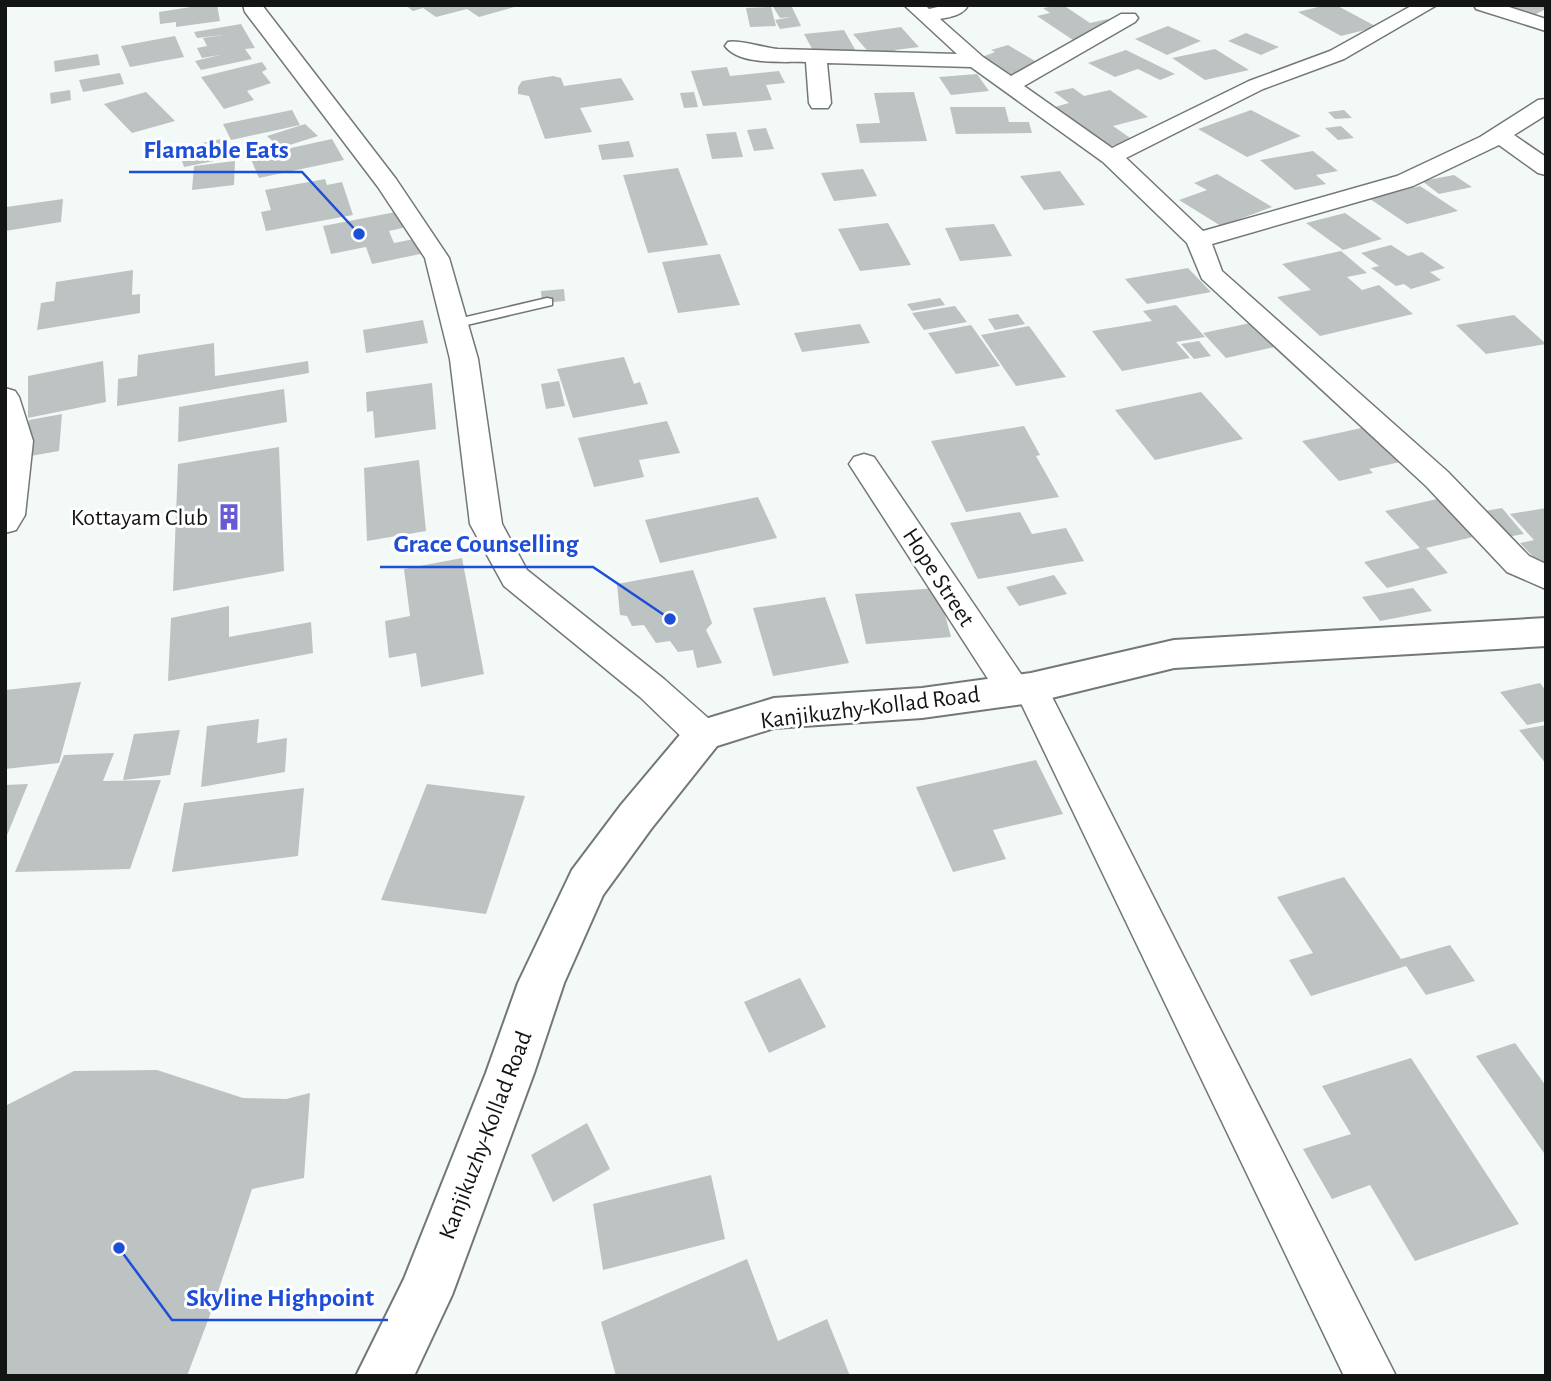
<svg xmlns="http://www.w3.org/2000/svg" width="1551" height="1381" viewBox="0 0 1551 1381" font-family="'Alegreya Sans',sans-serif">
<style>
.building{fill:#bdc3c2}
.lines{fill:none;stroke-linecap:round;stroke-linejoin:round}
.lane-casing{stroke:#737876;stroke-width:3}
.street-casing{stroke:#737876;stroke-width:3}
.secondary-casing{stroke:#737876;stroke-width:4}
.lane{fill:#fff;fill-rule:evenodd}
.street{fill:#fff;fill-rule:evenodd}
.secondary{fill:#fff;fill-rule:evenodd}
.labels{text-anchor:middle;stroke-width:6;stroke-linejoin:round;paint-order:stroke}
.poi-label{font-size:24px;fill:#131514;stroke:#fff;text-anchor:end}
.street-label{font-size:24px;fill:#131514;stroke:#fff}
.leader{fill:none;stroke:#1d4ed8;stroke-width:2.5}
.callout-dot{fill:#1d4ed8;stroke:#fff;stroke-width:2.5}
.callout-label{font-size:26px;text-anchor:middle;font-weight:bold;fill:#1d4ed8;stroke:#fff;stroke-width:6;stroke-linejoin:round;paint-order:stroke}
</style>
<rect width="100%" height="100%" fill="#f3f9f6"/>
<!-- building -->
<path class="building" d="M 203,5 L 217,5 L 220,21 L 176,27 L 176,22 L 160,24 L 159,12 Z
M 405,5 L 518,5 L 518,6 L 479,17 L 467,9 L 436,17 L 423,8 L 413,11 Z
M 772,5 L 791,5 L 801,26 L 780,29 L 775,20 L 791,17 L 780,18 Z
M 1063,5 L 1090,23 L 1108,19 L 1123,28 L 1073,40 L 1037,16 L 1050,13 L 1043,8 Z
M 1326,5 L 1336,5 L 1377,27 L 1341,36 L 1298,12 Z
M 1519,5 L 1546,5 L 1546,9 L 1532,16 L 1512,9 Z
M 771,7 L 776,26 L 750,27 L 746,8 Z
M 241,24 L 255,48 L 245,49 L 252,59 L 201,70 L 195,61 L 220,55 L 202,58 L 197,48 L 207,46 L 203,38 L 223,35 L 197,38 L 194,32 Z
M 1168,26 L 1201,41 L 1167,55 L 1135,39 Z
M 901,27 L 919,47 L 895,50 L 900,57 L 876,61 L 853,34 Z
M 844,30 L 857,53 L 816,56 L 804,34 Z
M 1246,33 L 1279,47 L 1261,55 L 1228,41 Z
M 175,36 L 184,57 L 130,67 L 121,46 Z
M 1008,45 L 1047,68 L 1016,77 L 982,57 L 995,52 L 991,50 Z
M 1215,49 L 1249,70 L 1205,80 L 1172,58 Z
M 1126,50 L 1175,74 L 1160,80 L 1138,69 L 1115,77 L 1088,63 Z
M 98,54 L 100,65 L 55,72 L 54,61 Z
M 262,62 L 267,69 L 262,72 L 271,83 L 247,91 L 254,100 L 224,109 L 201,77 Z
M 727,67 L 730,76 L 779,71 L 785,83 L 766,85 L 772,100 L 703,106 L 691,71 Z
M 120,73 L 124,84 L 83,92 L 79,80 Z
M 977,74 L 989,91 L 951,95 L 939,77 Z
M 553,76 L 561,78 L 564,86 L 621,78 L 634,100 L 580,108 L 592,132 L 545,139 L 529,96 L 518,94 L 518,87 L 522,81 Z
M 1073,88 L 1084,96 L 1110,90 L 1148,117 L 1113,126 L 1133,140 L 1107,147 L 1055,107 L 1069,103 L 1054,92 Z
M 70,90 L 71,100 L 51,104 L 50,93 Z
M 146,92 L 175,121 L 132,133 L 104,104 Z
M 694,92 L 698,107 L 684,108 L 680,93 Z
M 914,92 L 927,141 L 860,143 L 856,124 L 880,123 L 874,93 Z
M 950,107 L 1005,107 L 1009,122 L 1029,122 L 1032,133 L 956,134 Z
M 292,110 L 300,125 L 231,140 L 223,124 Z
M 1251,110 L 1301,136 L 1247,157 L 1198,129 Z
M 1344,110 L 1352,118 L 1335,119 L 1328,112 Z
M 305,124 L 318,136 L 280,148 L 267,136 Z
M 1341,126 L 1354,138 L 1338,140 L 1325,128 Z
M 766,128 L 774,149 L 754,151 L 747,130 Z
M 736,132 L 743,157 L 712,159 L 706,134 Z
M 226,138 L 234,157 L 184,167 L 178,148 Z
M 332,139 L 344,160 L 259,178 L 250,157 Z
M 629,141 L 634,157 L 602,160 L 598,145 Z
M 1313,151 L 1338,171 L 1316,175 L 1326,184 L 1295,190 L 1260,160 Z
M 235,161 L 234,185 L 192,190 L 194,166 Z
M 678,168 L 708,245 L 648,253 L 623,175 Z
M 863,169 L 877,196 L 834,201 L 821,173 Z
M 1060,171 L 1085,205 L 1044,210 L 1020,176 Z
M 1217,174 L 1272,207 L 1221,226 L 1179,200 L 1207,190 L 1194,183 Z
M 1454,175 L 1472,187 L 1439,194 L 1422,181 Z
M 325,179 L 327,185 L 342,182 L 353,215 L 266,231 L 261,212 L 271,210 L 265,190 Z
M 1420,186 L 1458,211 L 1407,224 L 1370,199 Z
M 63,199 L 61,222 L 5,231 L 6,207 Z
M 401,211 L 407,227 L 389,231 L 394,243 L 419,238 L 425,253 L 372,264 L 366,247 L 331,254 L 323,226 Z
M 1345,213 L 1382,239 L 1343,250 L 1306,223 Z
M 888,223 L 911,265 L 860,271 L 838,229 Z
M 994,224 L 1012,256 L 960,261 L 945,228 Z
M 1391,245 L 1408,256 L 1422,252 L 1445,268 L 1430,272 L 1441,280 L 1411,289 L 1404,284 L 1396,286 L 1371,268 L 1379,266 L 1361,253 Z
M 1341,251 L 1367,273 L 1347,277 L 1362,290 L 1379,285 L 1413,314 L 1320,336 L 1277,297 L 1311,290 L 1282,264 Z
M 720,254 L 740,305 L 678,313 L 662,262 Z
M 1188,268 L 1211,292 L 1147,304 L 1125,279 Z
M 133,270 L 132,295 L 140,294 L 140,313 L 37,330 L 41,303 L 54,301 L 56,282 Z
M 564,289 L 565,301 L 542,303 L 541,291 Z
M 940,298 L 945,305 L 912,311 L 907,304 Z
M 1176,305 L 1205,337 L 1176,342 L 1190,358 L 1122,371 L 1092,331 L 1152,321 L 1143,311 Z
M 955,306 L 967,322 L 924,330 L 912,313 Z
M 1018,314 L 1025,324 L 995,330 L 988,319 Z
M 1514,315 L 1546,344 L 1486,354 L 1456,325 Z
M 423,320 L 428,343 L 366,353 L 363,330 Z
M 1255,322 L 1279,346 L 1226,358 L 1203,333 Z
M 860,324 L 870,343 L 802,352 L 794,333 Z
M 971,325 L 1000,366 L 956,374 L 928,333 Z
M 1029,326 L 1066,377 L 1016,386 L 981,335 Z
M 1199,341 L 1211,356 L 1194,359 L 1181,344 Z
M 214,343 L 215,376 L 308,361 L 309,373 L 117,406 L 118,379 L 137,376 L 138,355 Z
M 624,357 L 634,384 L 640,382 L 648,404 L 573,418 L 557,369 Z
M 103,361 L 106,402 L 28,418 L 28,376 Z
M 559,381 L 565,406 L 546,409 L 541,384 Z
M 432,383 L 436,429 L 375,438 L 373,411 L 367,412 L 366,392 Z
M 284,389 L 287,422 L 178,442 L 179,407 Z
M 1201,392 L 1243,439 L 1155,460 L 1115,410 Z
M 62,414 L 59,451 L 25,457 L 29,420 Z
M 667,421 L 680,453 L 639,460 L 644,477 L 594,487 L 578,438 Z
M 1024,426 L 1040,455 L 1036,456 L 1059,497 L 966,512 L 931,441 Z
M 1366,427 L 1400,462 L 1369,469 L 1373,473 L 1339,481 L 1302,441 Z
M 279,447 L 284,571 L 173,591 L 178,464 Z
M 419,460 L 426,531 L 367,541 L 364,468 Z
M 758,497 L 777,538 L 660,563 L 645,520 Z
M 1437,499 L 1473,537 L 1426,548 L 1448,573 L 1387,588 L 1364,562 L 1420,548 L 1385,511 Z
M 1502,508 L 1524,534 L 1507,537 L 1485,511 Z
M 1546,508 L 1546,571 L 1520,543 L 1534,540 L 1510,514 Z
M 1020,512 L 1032,534 L 1066,528 L 1084,561 L 978,579 L 950,523 Z
M 462,558 L 484,674 L 421,687 L 416,653 L 389,658 L 385,621 L 410,616 L 404,569 Z
M 693,570 L 712,623 L 706,630 L 722,663 L 697,668 L 693,650 L 678,652 L 670,641 L 656,643 L 644,625 L 632,626 L 627,616 L 620,615 L 617,584 Z
M 1054,575 L 1067,594 L 1019,606 L 1006,587 Z
M 938,588 L 951,637 L 866,644 L 855,594 Z
M 1413,588 L 1432,611 L 1380,621 L 1362,597 Z
M 825,597 L 849,663 L 773,676 L 753,608 Z
M 229,606 L 229,637 L 311,622 L 313,653 L 168,681 L 171,618 Z
M 81,682 L 59,763 L 5,769 L 5,690 Z
M 1540,683 L 1546,691 L 1546,721 L 1527,725 L 1500,692 Z
M 259,719 L 257,743 L 287,738 L 285,772 L 201,787 L 207,726 Z
M 1546,725 L 1546,764 L 1519,730 Z
M 180,730 L 170,775 L 123,780 L 134,734 Z
M 114,753 L 103,781 L 161,780 L 130,869 L 15,872 L 64,755 Z
M 1036,760 L 1063,814 L 993,830 L 1006,859 L 953,872 L 916,787 Z
M 28,784 L 5,840 L 5,785 Z
M 427,784 L 525,796 L 486,914 L 381,900 Z
M 304,788 L 298,856 L 172,872 L 184,803 Z
M 1344,877 L 1401,959 L 1450,945 L 1475,981 L 1426,995 L 1406,966 L 1311,996 L 1289,960 L 1313,953 L 1277,897 Z
M 800,978 L 826,1027 L 769,1053 L 744,1002 Z
M 1515,1043 L 1546,1086 L 1546,1156 L 1476,1056 Z
M 1411,1058 L 1519,1224 L 1415,1261 L 1370,1185 L 1332,1199 L 1303,1149 L 1351,1134 L 1322,1086 Z
M 157,1070 L 243,1098 L 286,1099 L 310,1093 L 304,1178 L 252,1189 L 213,1307 L 187,1376 L 5,1376 L 5,1106 L 74,1071 Z
M 587,1123 L 610,1169 L 553,1202 L 531,1155 Z
M 711,1175 L 725,1239 L 603,1270 L 593,1204 Z
M 747,1259 L 778,1341 L 827,1319 L 850,1376 L 616,1376 L 601,1322 Z"/>
<g class="lines">
<defs>
<path id="lane" d="M 547,298 L 552,299 L 552,305 L 454,328 L 447,324 L 449,321 Z"/>
<path id="street" d="M 243,5 L 262,5 L 396,179 L 449,258 L 478,359 L 502,524 L 527,570 L 664,679 L 716,725 L 721,735 L 716,745 L 703,749 L 690,745 L 640,697 L 504,586 L 470,524 L 450,359 L 425,258 L 378,187 L 245,12 Z
M 904,5 L 925,5 L 929,9 L 946,5 L 968,5 C 964,15 950,17 940,19 L 983,57 L 1011,76 L 1121,14 L 1135,14 L 1138,18 L 1135,22 L 1024,86 L 1112,148 L 1249,81 L 1330,51 L 1413,5 L 1437,5 L 1344,59 L 1263,89 L 1126,158 L 1203,231 L 1397,176 L 1480,137 L 1538,100 L 1546,99 L 1546,115 L 1514,135 L 1546,157 L 1546,175 L 1538,173 L 1499,145 L 1413,186 L 1212,244 L 1222,271 L 1448,472 L 1529,556 L 1546,564 L 1546,589 L 1507,572 L 1426,486 L 1202,279 L 1187,243 L 1103,162 L 971,67 L 827,63 L 831,103 L 828,108 L 812,108 L 809,103 L 806,62 C 784,61 740,66 725,46 L 728,42 C 737,39 765,48 778,49 L 957,54 Z
M 1474,5 L 1503,5 L 1546,19 L 1546,31 L 1476,9 Z
M 5,388 L 15,391 L 19,397 L 33,441 L 25,515 L 16,530 L 5,533 Z
M 864,454 L 874,457 L 1023,677 L 1031,675 L 1043,679 L 1396,1376 L 1344,1376 L 1020,701 L 1013,703 L 1001,699 L 849,464 L 854,457 Z"/>
<path id="secondary" d="M 1546,618 L 1546,646 L 1174,668 L 1031,703 L 922,718 L 774,728 L 717,746 L 651,829 L 603,895 L 564,983 L 534,1073 L 452,1295 L 414,1376 L 356,1376 L 404,1279 L 486,1073 L 518,983 L 572,870 L 621,805 L 689,724 L 774,698 L 922,688 L 1031,673 L 1174,640 Z"/>
</defs>
<!-- lane casing -->
<use href="#lane" class="lane-casing"/>
<!-- street casing -->
<use href="#street" class="street-casing"/>
<!-- secondary casing -->
<use href="#secondary" class="secondary-casing"/>
<!-- lane -->
<use href="#lane" class="lane"/>
<!-- street -->
<use href="#street" class="street"/>
<!-- secondary -->
<use href="#secondary" class="secondary"/>
</g>
<!-- icons -->
<defs>
<symbol id="building-bare" viewBox="-9 -9 18 18"><path d="M-4-6H4V6H1V3H-1V6H-4ZM-2.5-4.3h1.7v1.8h-1.7ZM.8-4.3h1.7v1.8H.8ZM-2.5-1h1.7V.8h-1.7ZM.8-1h1.7V.8H.8Z" fill="#665bd4" stroke="#fff" stroke-width="2.5" paint-order="stroke"/></symbol>
</defs>
<g fill-rule="evenodd">
<use href="#building-bare" x="210" y="498" width="38" height="38"/>
</g>
<g class="labels">
<!-- poi labels -->
<g class="poi-label">
<text x="208" y="525">Kottayam Club</text>
</g>
<!-- street labels -->
<g class="street-label">
<text transform="translate(939 577) rotate(57)" y="8">Hope Street</text>
<text transform="translate(870 707) rotate(-7)" y="8">Kanjikuzhy-Kollad Road</text>
<text transform="translate(485 1135) rotate(-69)" y="8">Kanjikuzhy-Kollad Road</text>
</g>
</g>
<!-- callouts -->
<path class="leader" d="M359 234L302 172H129M670 619L593 567H380M119 1248L172 1320H388"/>
<g class="callout-dot">
<circle cx="359" cy="234" r="7"/>
<circle cx="670" cy="619" r="7"/>
<circle cx="119" cy="1248" r="7"/>
</g>
<g class="callout-label">
<text x="216" y="158">Flamable Eats</text>
<text x="486" y="552">Grace Counselling</text>
<text x="280" y="1306">Skyline Highpoint</text>
</g>
<!-- border -->
<rect width="1551" height="1381" fill="none" stroke="#131514" stroke-width="14"/>
</svg>
